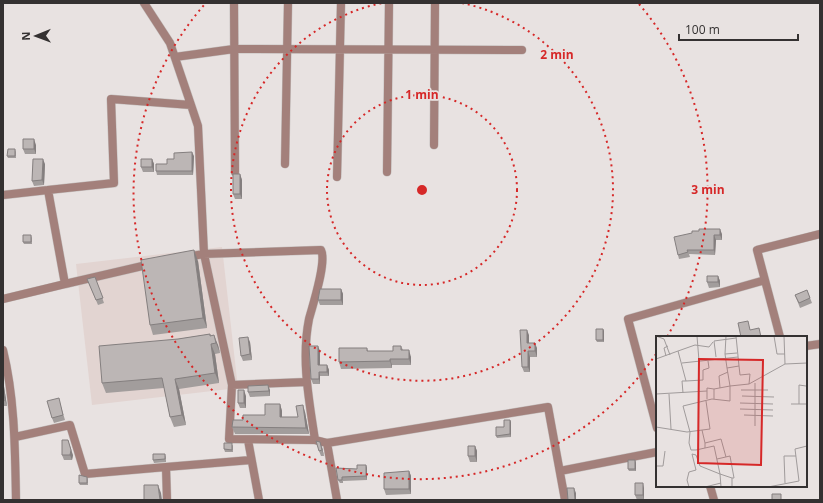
<svg xmlns="http://www.w3.org/2000/svg" width="823" height="503" viewBox="0 0 823 503" font-family="'Open Sans',sans-serif">
<style>
.built{fill:#e2d4d1}
.lines{fill:none;stroke-linecap:round;stroke-linejoin:round}
.minor-casing{stroke:#c4bfbe;stroke-width:9}
.minor{stroke:#a3807b;stroke-width:8}
.wall{fill:#a29d9c}
.shaded-wall{fill:#847f7f}
.building{fill:#bcb6b5;stroke:#847f7f}
.ring{fill:none;stroke:#d62828;stroke-width:2;stroke-dasharray:2 4}
.inset-road{fill:none;stroke:#a09b9b;stroke-width:1}
.view{fill:#d62828;fill-opacity:0.15;stroke:#d62828;stroke-width:2}
.inset-edge{fill:none;stroke:#343131;stroke-width:2}
.centre{fill:#d62828;stroke:#e8e2e1;stroke-width:2}
.ring-label{font-size:12px;text-anchor:middle;font-weight:bold;fill:#d62828;stroke:#e8e2e1;stroke-width:3.5;stroke-linejoin:round;paint-order:stroke}
</style>
<rect width="100%" height="100%" fill="#e8e2e1"/>
<!-- built -->
<path class="built" d="M 222,247 L 238,388 L 92,405 L 76,264 Z"/>
<g class="lines">
<defs>
<path id="minor" d="M 234,3 L 235,172
M 175,57 L 234,49 L 522,50
M 434,145 L 435,3
M 285,164 L 288,3
M 387,172 L 389,3
M 337,177 L 341,3
M 3,195 L 48,190
M 186,257 L 204,254 L 198,126 L 191,105
M 65,284 L 151,264
M 3,299 L 65,284 L 48,190 L 114,183 L 111,99 L 191,105 L 170,43 L 144,3
M 780,337 L 757,250 L 820,234
M 806,346 L 820,344
M 3,350 C 15,399 15,450 16,500
M 307,382 L 232,385 L 204,254 L 321,250 C 327,262 313,304 309,319 C 301,359 309,400 315,440 L 327,443 L 337,500
M 232,385 L 229,439 L 315,440
M 657,428 L 628,319 L 765,280
M 15,437 L 70,425 L 85,474 L 166,467 L 167,500
M 248,440 L 259,500
M 327,443 L 548,407 L 565,500
M 166,467 L 251,460
M 560,471 L 657,452
M 710,486 L 714,500"/>
</defs>
<!-- minor casing -->
<use href="#minor" class="minor-casing"/>
<!-- minor -->
<use href="#minor" class="minor"/>
</g>
<!-- wall -->
<path class="wall" d="M 36,145 L 36,154 L 25,154 L 23,149 Z
M 15,149 L 16,152 L 16,158 L 8,158 L 7,156 Z
M 194,156 L 193,175 L 157,175 L 156,171 L 174,159 Z
M 152,159 L 154,164 L 154,172 L 143,172 L 141,167 Z
M 45,164 L 44,185 L 34,186 L 32,181 Z
M 240,174 L 242,180 L 242,199 L 235,199 L 233,194 Z
M 699,231 L 722,234 L 722,240 L 716,240 L 715,255 L 689,254 L 690,257 L 679,259 L 678,255 Z
M 31,235 L 32,238 L 32,244 L 24,244 L 23,242 Z
M 198,261 L 207,328 L 153,335 L 150,325 Z
M 718,276 L 720,281 L 720,287 L 709,288 L 707,282 Z
M 95,277 L 104,303 L 98,305 L 87,279 Z
M 341,289 L 343,294 L 343,305 L 320,305 L 318,300 Z
M 807,290 L 812,303 L 800,308 L 795,295 Z
M 603,329 L 604,331 L 604,342 L 597,342 L 596,340 Z
M 210,334 L 211,336 L 218,345 L 220,353 L 215,354 L 219,383 L 179,389 L 186,425 L 174,427 L 170,417 L 164,388 L 106,393 L 102,383 L 178,339 Z
M 529,335 L 529,343 L 537,348 L 537,357 L 530,357 L 530,372 L 524,372 L 522,367 Z
M 250,342 L 252,360 L 243,361 L 241,356 Z
M 401,346 L 403,350 L 411,357 L 411,365 L 392,365 L 392,368 L 341,369 L 339,362 L 367,348 L 368,351 L 393,351 Z
M 320,351 L 320,365 L 327,365 L 329,370 L 329,376 L 320,376 L 320,384 L 313,384 L 311,379 Z
M 3,380 L 7,406 L 3,406 Z
M 270,390 L 270,396 L 250,397 L 248,392 Z
M 246,396 L 246,408 L 240,408 L 238,403 Z
M 60,403 L 65,420 L 54,423 L 52,418 Z
M 280,404 L 282,411 L 282,417 L 298,417 L 305,412 L 309,434 L 235,434 L 232,427 L 243,420 L 265,415 Z
M 510,420 L 511,422 L 511,437 L 497,438 L 496,436 L 504,427 Z
M 233,445 L 233,452 L 225,452 L 224,449 Z
M 475,446 L 477,451 L 477,462 L 470,462 L 468,456 Z
M 322,447 L 324,456 L 321,456 L 319,451 Z
M 165,454 L 166,457 L 166,462 L 154,463 L 153,460 Z
M 62,455 L 73,455 L 72,460 L 64,460 Z
M 635,460 L 636,463 L 636,471 L 629,471 L 628,469 Z
M 366,465 L 367,468 L 367,480 L 343,481 L 343,483 L 340,483 L 338,480 L 336,468 L 357,469 Z
M 409,471 L 411,476 L 411,494 L 386,495 L 384,489 Z
M 87,477 L 88,479 L 88,485 L 80,485 L 79,483 Z
M 644,488 L 644,500 L 637,500 L 635,495 Z"/>
<!-- shaded-wall -->
<path class="shaded-wall" d="M 34,139 L 36,145 L 36,154 L 34,149 Z
M 192,152 L 194,156 L 193,175 L 192,171 Z
M 43,159 L 45,164 L 44,185 L 42,180 Z
M 152,159 L 154,164 L 154,172 L 152,167 Z
M 240,174 L 242,180 L 242,199 L 240,194 Z
M 720,229 L 722,234 L 722,240 L 720,235 Z
M 714,235 L 716,240 L 715,255 L 714,250 Z
M 194,250 L 198,261 L 207,328 L 203,318 Z
M 718,276 L 720,281 L 720,287 L 718,282 Z
M 341,289 L 343,294 L 343,305 L 341,300 Z
M 603,329 L 604,331 L 604,342 L 603,340 Z
M 527,330 L 529,335 L 529,348 L 527,343 Z
M 214,335 L 218,345 L 220,353 L 216,343 Z
M 248,337 L 250,342 L 252,360 L 250,354 Z
M 535,343 L 537,348 L 537,357 L 535,351 Z
M 211,344 L 215,354 L 219,383 L 215,373 Z
M 318,346 L 320,351 L 320,370 L 318,365 Z
M 409,350 L 411,357 L 411,365 L 409,359 Z
M 528,351 L 530,357 L 530,372 L 528,367 Z
M 390,359 L 392,365 L 392,368 L 390,361 Z
M 327,365 L 329,370 L 329,376 L 327,372 Z
M 319,372 L 320,376 L 320,384 L 319,379 Z
M 175,379 L 179,389 L 186,425 L 182,415 Z
M 3,380 L 7,406 L 5,400 L 3,388 Z
M 268,385 L 270,390 L 270,396 L 269,391 Z
M 244,390 L 246,396 L 246,408 L 244,403 Z
M 280,404 L 282,411 L 282,424 L 280,417 Z
M 303,405 L 305,412 L 309,434 L 306,428 Z
M 510,420 L 511,422 L 511,437 L 510,434 Z
M 68,440 L 73,455 L 72,460 L 70,455 Z
M 320,442 L 322,447 L 324,456 L 322,450 Z
M 475,446 L 477,451 L 477,462 L 475,456 Z
M 635,460 L 636,463 L 636,471 L 635,469 Z
M 366,465 L 367,468 L 367,480 L 366,476 Z
M 409,471 L 411,476 L 411,494 L 409,489 Z
M 643,483 L 644,488 L 644,500 L 643,495 Z
M 158,485 L 161,493 L 162,500 L 160,500 Z
M 574,488 L 576,493 L 576,500 L 575,500 Z"/>
<!-- building -->
<path class="building" d="M 23,139 L 34,139 L 34,149 L 23,149 Z
M 8,149 L 15,149 L 15,156 L 7,156 Z
M 192,152 L 192,171 L 156,171 L 156,164 L 167,164 L 167,159 L 174,159 L 174,153 Z
M 33,159 L 43,159 L 42,180 L 32,181 Z
M 141,159 L 152,159 L 152,167 L 141,167 Z
M 233,174 L 240,174 L 240,194 L 233,194 Z
M 699,229 L 720,229 L 720,235 L 714,235 L 714,250 L 687,250 L 688,252 L 678,255 L 674,237 L 692,233 L 692,231 L 699,231 Z
M 23,235 L 31,235 L 31,242 L 23,242 Z
M 194,250 L 203,318 L 150,325 L 141,260 Z
M 707,276 L 718,276 L 718,282 L 707,282 Z
M 95,277 L 103,298 L 96,300 L 87,279 Z
M 320,289 L 341,289 L 341,300 L 318,300 Z
M 807,290 L 810,298 L 799,303 L 795,295 Z
M 748,321 L 750,330 L 759,328 L 761,337 L 741,337 L 738,323 Z
M 596,329 L 603,329 L 603,340 L 596,340 Z
M 520,330 L 527,330 L 527,343 L 535,343 L 535,351 L 528,351 L 528,367 L 522,367 Z
M 210,334 L 210,336 L 214,335 L 216,343 L 211,344 L 215,373 L 175,379 L 182,415 L 170,417 L 162,378 L 102,383 L 99,346 L 178,339 Z
M 248,337 L 250,354 L 241,356 L 239,338 Z
M 309,346 L 318,346 L 318,365 L 327,365 L 327,372 L 319,372 L 319,379 L 311,379 Z
M 393,346 L 401,346 L 401,350 L 409,350 L 409,359 L 390,359 L 390,361 L 339,362 L 339,348 L 367,348 L 367,351 L 393,351 Z
M 268,385 L 269,391 L 248,392 L 248,386 Z
M 3,388 L 5,400 L 3,401 Z
M 238,390 L 244,390 L 244,403 L 238,403 Z
M 59,398 L 63,415 L 52,418 L 47,401 Z
M 265,404 L 280,404 L 280,417 L 298,417 L 296,406 L 303,405 L 306,428 L 232,427 L 233,420 L 243,420 L 243,415 L 265,415 Z
M 504,420 L 510,420 L 510,434 L 496,436 L 496,427 L 504,427 Z
M 62,440 L 68,440 L 71,450 L 70,455 L 62,455 Z
M 316,441 L 320,442 L 322,450 L 319,451 Z
M 224,443 L 232,443 L 232,450 L 224,449 Z
M 468,446 L 475,446 L 475,456 L 468,456 Z
M 153,454 L 165,454 L 165,459 L 153,460 Z
M 628,460 L 635,460 L 635,469 L 628,469 Z
M 357,465 L 366,465 L 366,476 L 342,477 L 342,480 L 338,480 L 336,468 L 357,469 Z
M 409,471 L 409,489 L 384,489 L 384,473 Z
M 79,475 L 87,477 L 87,483 L 79,483 Z
M 635,483 L 643,483 L 643,495 L 635,495 Z
M 144,485 L 158,485 L 160,500 L 144,500 Z
M 567,488 L 574,488 L 575,500 L 568,500 Z
M 772,494 L 781,494 L 781,500 L 772,500 Z"/>
<!-- distance rings -->
<g class="ring">
<circle cx="422" cy="190" r="95"/>
<path d="M462 3A191 191 0 1 1 382 3"/>
<path d="M656 354A286 286 0 1 1 205 4M639 4A286 286 0 0 1 668 335"/>
</g>
<!-- overview -->
<g transform="translate(656 336)">
<rect width="151" height="151" fill="#e8e2e1"/>
<path class="inset-road" d="M 0,0 L 8,3 L 14,19M 41,0 L 43,25M 70,0 L 69,18 L 81,17M 80,0 L 83,30M 118,0 L 121,18 L 129,18M 128,0 L 129,28M 22,15 L 39,9 L 53,11 L 57,6M 69,18 L 71,32 L 83,30 L 84,39 L 94,38 L 93,48 L 129,28 L 151,27M 10,20 L 8,12 L 12,10M 60,21 L 58,5 L 80,2M 0,23 L 22,15 L 30,45 L 47,44 L 47,34 L 53,32 L 52,25M 26,27 L 82,21M 71,32 L 74,50 L 93,48M 99,47 L 99,90M 151,50 L 151,72M 64,52 L 63,40 L 72,36M 85,54 L 112,54M 27,57 L 26,45 L 30,45M 0,58 L 51,55M 13,58 L 15,93M 86,60 L 118,61M 51,63 L 51,52 L 58,53M 58,63 L 58,53 L 74,50 L 74,65 L 56,63 L 27,70 L 34,96 L 33,107 L 35,114 L 40,114 L 58,110 L 64,138 L 76,142 L 76,151M 84,67 L 117,68M 135,68 L 150,68M 143,68 L 143,49 L 150,50M 84,73 L 117,74M 88,79 L 117,80M 0,91 L 31,96 L 54,93 L 50,65M 46,94 L 49,107M 49,112 L 49,107 L 65,103 L 70,121M 36,118 L 40,119 L 44,130 L 64,138 L 65,151M 61,123 L 74,120 L 78,142 L 76,142M 0,130 L 7,130 L 9,115M 129,147 L 128,120 L 140,120M 33,151 L 31,144 L 33,136 L 40,134 L 36,118M 49,151 L 65,147M 112,151 L 143,145 L 139,113 L 151,110"/>
<path class="view" d="M 43,23 L 107,24 L 105,129 L 42,127 Z"/>
<rect width="151" height="151" class="inset-edge"/>
</g>
<circle cx="422" cy="190" r="6" class="centre"/>
<g class="ring-label">
<text x="557" y="59">2 min</text>
<text x="422" y="99">1 min</text>
<text x="708" y="194">3 min</text>
</g>
<!-- border -->
<rect width="823" height="503" fill="none" stroke="#343131" stroke-width="8"/>
<!-- north arrow -->
<g transform="translate(36 36) rotate(269)" stroke="#e8e2e1" stroke-width="3" paint-order="stroke">
<path d="M0-3L7 15L0 10L-7 15Z" fill="#343131"/>
<text y="-6" font-size="11" font-weight="bold" text-anchor="middle" fill="#343131">N</text>
</g>
<!-- scale -->
<path d="M679 34v6h119v-6" fill="none" stroke="#343131" stroke-width="2"/>
<text x="685" y="34" font-size="12" fill="#343131" stroke="#e8e2e1" stroke-width="3" paint-order="stroke">100 m</text>
</svg>
